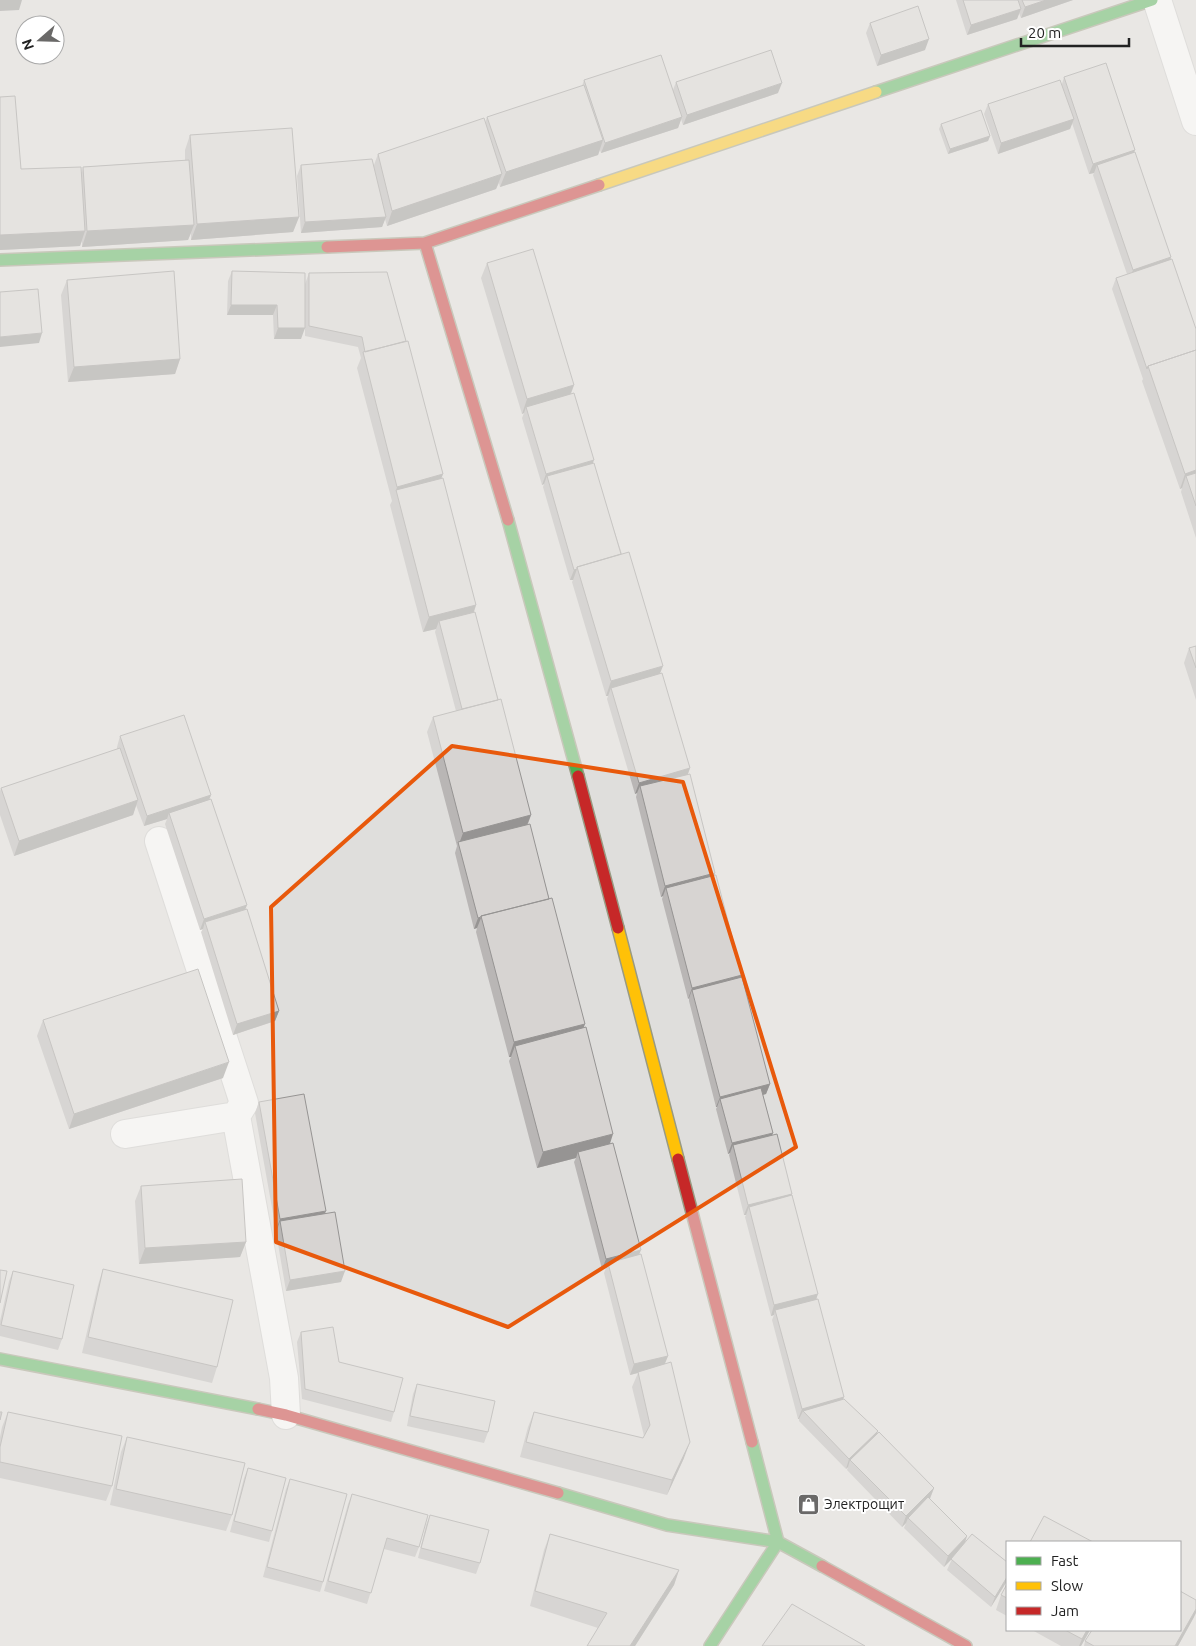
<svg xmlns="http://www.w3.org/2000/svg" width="1196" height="1646" viewBox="0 0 1196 1646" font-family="Ubuntu,sans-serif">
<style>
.residential{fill:#dfdedc;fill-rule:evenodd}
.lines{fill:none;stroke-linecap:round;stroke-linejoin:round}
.street-casing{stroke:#c9c8c7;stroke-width:30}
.fast-casing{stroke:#999a82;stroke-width:14}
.slow-casing{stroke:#999a82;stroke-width:14}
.jam-casing{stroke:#999a82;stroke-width:14}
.street{stroke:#fdfcfc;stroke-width:28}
.fast{stroke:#4caf50;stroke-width:11}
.slow{stroke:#ffc107;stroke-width:11}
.jam{stroke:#c62828;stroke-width:11}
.wall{fill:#b9b6b5}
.shaded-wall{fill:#969493}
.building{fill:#d7d4d2;stroke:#969493}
.marked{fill:none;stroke:#e8590c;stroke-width:4;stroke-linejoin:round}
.labels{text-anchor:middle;stroke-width:4;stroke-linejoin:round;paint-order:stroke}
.poi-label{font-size:14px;fill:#222;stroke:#fff;text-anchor:start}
</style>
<rect width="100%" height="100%" fill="#f0eeeb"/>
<!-- residential -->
<path class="residential" d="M 0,0 L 1196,0 L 1196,1646 L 0,1646 ZM 25,25 L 55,25 L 55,55 L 25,55 ZM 1007,1542 L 1180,1542 L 1180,1630 L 1007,1630 Z"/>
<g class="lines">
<defs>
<path id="street" d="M 1157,0 L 1196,121
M 159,841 L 244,1103 L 236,1116
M 125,1134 L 236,1116 L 284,1378 L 286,1415"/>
<path id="fast" d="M 876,92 L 1152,0
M 0,260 L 327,247
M 508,520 L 578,776
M 0,1359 L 258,1409
M 558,1493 L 667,1525 L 778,1542 L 822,1566
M 710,1646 L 778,1542 L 752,1442"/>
<path id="slow" d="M 599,185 L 876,92
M 618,928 L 678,1159"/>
<path id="jam" d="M 425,243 L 508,520
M 327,247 L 425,243 L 599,185
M 578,776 L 618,928
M 678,1159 L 752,1442
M 258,1409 L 286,1415 L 558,1493
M 822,1566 L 966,1646"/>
</defs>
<!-- street casing -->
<use href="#street" class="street-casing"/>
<!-- fast casing -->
<use href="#fast" class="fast-casing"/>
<!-- slow casing -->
<use href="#slow" class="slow-casing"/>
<!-- jam casing -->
<use href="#jam" class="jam-casing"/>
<!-- street -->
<use href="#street" class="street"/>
<!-- fast -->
<use href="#fast" class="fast"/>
<!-- slow -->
<use href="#slow" class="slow"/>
<!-- jam -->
<use href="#jam" class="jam"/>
</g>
<!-- wall -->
<path class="wall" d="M 956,0 L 1073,0 L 1021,18 L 1019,13 L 1017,19 L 967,35 Z
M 870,23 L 925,50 L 877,66 L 866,33 Z
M 1064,77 L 1135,150 L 1134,152 L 1171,257 L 1171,259 L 1196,329 L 1196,538 L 1181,492 L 1182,488 L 1180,489 L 1142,381 L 1143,379 L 1112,289 L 1116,278 L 1127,274 L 1093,175 L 1094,173 L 1089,174 L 1072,123 L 1070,129 L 998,154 L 984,114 L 988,104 L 1062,84 Z
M 584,80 L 673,90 L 676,82 L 778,93 L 683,125 L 681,119 L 678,128 L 601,153 L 600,150 L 598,155 L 500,187 L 499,183 L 496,189 L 387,226 L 385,219 L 382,227 L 301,233 L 297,176 L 301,165 L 374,165 L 378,154 L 485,123 L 487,117 L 582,86 Z
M 0,97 L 21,169 L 82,172 L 83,167 L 185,160 L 185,150 L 190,135 L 299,217 L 293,232 L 191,240 L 191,233 L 188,240 L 82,247 L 82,241 L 80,246 L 0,250 Z
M 941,124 L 990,136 L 988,141 L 948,154 L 939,129 Z
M 487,263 L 574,385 L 571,394 L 690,768 L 688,774 L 715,873 L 715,875 L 742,975 L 741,977 L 770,1084 L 766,1094 L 763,1095 L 773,1133 L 772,1135 L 792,1194 L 792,1195 L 817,1299 L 843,1399 L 876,1434 L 934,1488 L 930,1499 L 965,1543 L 1007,1581 L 991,1607 L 947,1570 L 952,1559 L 944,1567 L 904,1528 L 906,1523 L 902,1527 L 847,1470 L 848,1467 L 846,1469 L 799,1421 L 799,1419 L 798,1419 L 772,1320 L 774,1315 L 771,1316 L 745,1217 L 746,1215 L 744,1215 L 729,1155 L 730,1153 L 728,1154 L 716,1109 L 717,1107 L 716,1107 L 689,1001 L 689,998 L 688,999 L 662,899 L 663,896 L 661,897 L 636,797 L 637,793 L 635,794 L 607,699 L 608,696 L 606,696 L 572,582 L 573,580 L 570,580 L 543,487 L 544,484 L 542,485 L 522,418 L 524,413 L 522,414 L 481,278 Z
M 232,271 L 305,273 L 301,339 L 274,339 L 273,315 L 227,315 L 228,281 Z
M 309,273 L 406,341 L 443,474 L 441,478 L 476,605 L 474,612 L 531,815 L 528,824 L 585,1024 L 583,1028 L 610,1143 L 639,1255 L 668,1356 L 664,1364 L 684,1458 L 667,1495 L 520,1457 L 528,1427 L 534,1412 L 643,1438 L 644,1436 L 632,1387 L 638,1373 L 630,1375 L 604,1273 L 606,1268 L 602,1269 L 574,1162 L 576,1158 L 537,1168 L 509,1061 L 511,1057 L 509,1057 L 476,932 L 477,928 L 474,929 L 455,853 L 457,846 L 427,732 L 433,717 L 456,711 L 435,632 L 436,629 L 423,632 L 390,505 L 392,501 L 357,368 L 361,358 L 358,347 L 305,336 L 305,284 Z
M 67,280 L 180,359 L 175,374 L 68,382 L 61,295 Z
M 1196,646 L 1196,700 L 1184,663 L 1189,648 Z
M 120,736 L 211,795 L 209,800 L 247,905 L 245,909 L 279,1011 L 275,1021 L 233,1035 L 201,932 L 203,929 L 200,930 L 165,824 L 167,819 L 144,826 L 136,805 L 133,815 L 14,856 L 0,815 L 0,791 L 1,788 L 117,749 L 117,747 Z
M 43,1020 L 223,1078 L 69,1129 L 37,1036 Z
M 259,1102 L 325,1214 L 341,1282 L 286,1291 L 276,1232 L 277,1230 L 276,1230 L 255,1113 Z
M 141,1186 L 246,1242 L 240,1257 L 139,1264 L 135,1201 Z
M 103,1269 L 217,1367 L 212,1383 L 82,1353 L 98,1285 Z
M 13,1271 L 62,1339 L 58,1350 L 0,1336 L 0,1321 L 9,1281 Z
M 301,1332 L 339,1362 L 394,1412 L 391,1422 L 302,1399 L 297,1342 Z
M 417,1384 L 488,1432 L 484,1443 L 407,1426 L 413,1394 Z
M 8,1412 L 112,1486 L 106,1501 L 0,1478 L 0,1437 L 2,1427 Z
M 127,1437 L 232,1515 L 226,1531 L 110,1505 L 121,1452 Z
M 248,1468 L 272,1531 L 269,1542 L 230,1532 L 244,1478 Z
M 290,1479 L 323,1582 L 320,1592 L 263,1577 L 286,1489 Z
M 352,1494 L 419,1547 L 415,1557 L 384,1549 L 367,1604 L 324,1591 L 348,1504 Z
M 430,1515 L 480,1563 L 476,1574 L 418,1558 L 426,1525 Z
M 550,1534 L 679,1570 L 674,1585 L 635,1646 L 587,1646 L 598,1628 L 530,1606 L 544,1550 Z
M 1007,1584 L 1007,1616 L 996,1610 L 1001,1595 Z
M 1194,1617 L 1178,1646 L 1084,1646 L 1085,1641 Z
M 1032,1630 L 1090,1630 L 1081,1646 L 1061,1646 Z"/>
<!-- shaded-wall -->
<path class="shaded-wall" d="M 0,0 L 22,0 L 19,10 L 0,11 Z
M 1046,0 L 1073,0 L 1021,18 L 1025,7 Z
M 1021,9 L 1017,19 L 967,35 L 971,25 Z
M 929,39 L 925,50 L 877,66 L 881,55 Z
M 782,83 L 778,93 L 683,125 L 687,115 Z
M 682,117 L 678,128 L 601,153 L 605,143 Z
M 1074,119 L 1070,129 L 998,154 L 1001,143 Z
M 990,136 L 988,141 L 948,154 L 950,149 Z
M 603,140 L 598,155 L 500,187 L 506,172 Z
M 1135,150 L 1131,160 L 1097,165 L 1094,173 L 1089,174 L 1093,164 Z
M 502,174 L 496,189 L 387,226 L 392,211 Z
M 299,217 L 293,232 L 191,240 L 197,224 Z
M 386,217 L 382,227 L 301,233 L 305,222 Z
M 194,225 L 188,240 L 82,247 L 87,231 Z
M 85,231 L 80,246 L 0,250 L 0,235 Z
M 1171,257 L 1167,268 L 1129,281 L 1133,270 Z
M 231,305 L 277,305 L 273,315 L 227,315 Z
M 278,328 L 305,328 L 301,339 L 274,339 Z
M 42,333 L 39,343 L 0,347 L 0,337 Z
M 180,359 L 175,374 L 68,382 L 74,367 Z
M 574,385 L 568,400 L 526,407 L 524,413 L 522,414 L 527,399 Z
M 594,460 L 590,471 L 547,476 L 544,484 L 542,485 L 546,474 Z
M 1196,470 L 1196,483 L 1186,476 L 1182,488 L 1180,489 L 1185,474 Z
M 443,474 L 437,490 L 396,491 L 397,487 Z
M 577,569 L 573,580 L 570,580 L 574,570 Z
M 476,605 L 471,620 L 439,621 L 436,629 L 423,632 L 429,617 Z
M 663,666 L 657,681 L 611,688 L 608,696 L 606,696 L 611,681 Z
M 690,768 L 686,779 L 640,786 L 637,793 L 635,794 L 639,783 Z
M 211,795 L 207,805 L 169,813 L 167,819 L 144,826 L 147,816 Z
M 138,800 L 133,815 L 14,856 L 19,841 Z
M 531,815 L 525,830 L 459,844 L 463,833 Z
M 715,873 L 712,884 L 666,888 L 663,896 L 661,897 L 665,886 Z
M 247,905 L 243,915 L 205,922 L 203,929 L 200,930 L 204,919 Z
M 478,918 L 481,918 L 477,928 L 474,929 Z
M 742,975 L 738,986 L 692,990 L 689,998 L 688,999 L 692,988 Z
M 279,1011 L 275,1021 L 233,1035 L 237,1024 Z
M 585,1024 L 579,1039 L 515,1046 L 511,1057 L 509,1057 L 514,1042 Z
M 229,1062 L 223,1078 L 69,1129 L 74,1114 Z
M 770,1084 L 766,1094 L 722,1106 L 720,1099 L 717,1107 L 716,1107 L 720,1097 Z
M 773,1133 L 769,1143 L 733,1145 L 730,1153 L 728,1154 L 732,1143 Z
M 613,1134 L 608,1150 L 578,1152 L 576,1158 L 537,1168 L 543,1152 Z
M 792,1194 L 789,1204 L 749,1207 L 746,1215 L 744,1215 L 748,1205 Z
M 326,1211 L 322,1221 L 280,1221 L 277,1230 L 276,1230 L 280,1219 Z
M 246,1242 L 240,1257 L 139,1264 L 145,1248 Z
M 641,1250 L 637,1260 L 608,1263 L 606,1268 L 602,1269 L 606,1259 Z
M 345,1271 L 341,1282 L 286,1291 L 290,1280 Z
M 818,1294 L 814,1305 L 775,1310 L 774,1315 L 771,1316 L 774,1305 Z
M 668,1356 L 664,1366 L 630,1375 L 634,1364 Z
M 844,1397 L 840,1408 L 803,1411 L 799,1419 L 798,1419 L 802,1409 Z
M 878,1431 L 874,1442 L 850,1460 L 848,1467 L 846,1469 L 849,1459 Z
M 690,1442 L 684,1458 L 667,1495 L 672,1480 Z
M 934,1488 L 930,1498 L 910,1519 L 908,1518 L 906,1523 L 902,1527 L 906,1516 Z
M 967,1536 L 964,1546 L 944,1567 L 948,1556 Z
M 679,1570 L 674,1585 L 635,1646 L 630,1646 Z
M 1007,1577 L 1007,1581 L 991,1607 L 995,1597 Z
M 1196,1609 L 1196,1613 L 1194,1617 L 1178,1646 L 1175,1646 Z
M 1087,1630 L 1090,1630 L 1081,1646 L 1079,1646 L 1082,1639 Z"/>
<!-- building -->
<path class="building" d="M 963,0 L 1018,0 L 1021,9 L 971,25 Z
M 1022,0 L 1046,0 L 1025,7 Z
M 918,6 L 929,39 L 881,55 L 870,23 Z
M 771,50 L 782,83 L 687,115 L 676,82 Z
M 661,55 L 682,117 L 605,143 L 584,80 Z
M 1106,63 L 1135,150 L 1093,164 L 1064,77 Z
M 1060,80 L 1074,119 L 1001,143 L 988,104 Z
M 584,85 L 603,140 L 506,172 L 487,117 Z
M 15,96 L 21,169 L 81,167 L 85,231 L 0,235 L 0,97 Z
M 981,110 L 990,136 L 950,149 L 941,124 Z
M 484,118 L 502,174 L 392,211 L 378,154 Z
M 292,128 L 299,217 L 197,224 L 190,135 Z
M 1135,152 L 1171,257 L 1133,270 L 1097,165 Z
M 372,159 L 386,217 L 305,222 L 301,165 Z
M 189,160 L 194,225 L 87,231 L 83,167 Z
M 533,249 L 574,385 L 527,399 L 487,263 Z
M 1172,259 L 1196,329 L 1196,350 L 1148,366 L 1147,369 L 1116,278 Z
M 174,271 L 180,359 L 74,367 L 67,280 Z
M 232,271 L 305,273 L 305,328 L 278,328 L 277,305 L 231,305 Z
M 387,272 L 406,341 L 365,352 L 362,337 L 309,326 L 309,273 Z
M 38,289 L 42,333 L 0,337 L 0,292 Z
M 408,341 L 443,474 L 397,487 L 363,352 Z
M 1196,350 L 1196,470 L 1185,474 L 1148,366 Z
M 574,393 L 594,460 L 546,474 L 526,407 Z
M 594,463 L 621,554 L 577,567 L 577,569 L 574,570 L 547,476 Z
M 1196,473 L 1196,506 L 1186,476 Z
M 443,478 L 476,605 L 429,617 L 396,490 Z
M 629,552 L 663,666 L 611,681 L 577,567 Z
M 475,612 L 498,700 L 462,709 L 439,621 Z
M 1196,646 L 1196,668 L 1189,648 Z
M 662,673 L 690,768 L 639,783 L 611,688 Z
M 501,699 L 531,815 L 463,833 L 433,717 Z
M 184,715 L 211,795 L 147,816 L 120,736 Z
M 120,748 L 138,800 L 19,841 L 1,788 Z
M 690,774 L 715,873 L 665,886 L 640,786 Z
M 211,799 L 247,905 L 204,919 L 169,813 Z
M 530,824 L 549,899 L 481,916 L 481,917 L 478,918 L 458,842 Z
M 716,875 L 742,975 L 692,988 L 666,888 Z
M 552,898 L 585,1024 L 514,1042 L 481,916 Z
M 247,909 L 279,1011 L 237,1024 L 205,922 Z
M 198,969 L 229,1062 L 74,1114 L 43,1020 Z
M 742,977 L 770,1084 L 720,1097 L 692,990 Z
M 586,1027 L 613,1134 L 543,1152 L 515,1046 Z
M 761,1088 L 773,1133 L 732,1143 L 720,1099 Z
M 304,1094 L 326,1211 L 280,1219 L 259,1102 Z
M 777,1134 L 792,1194 L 748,1205 L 733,1145 Z
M 613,1143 L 641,1250 L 606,1259 L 578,1152 Z
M 242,1179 L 246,1242 L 145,1248 L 141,1186 Z
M 792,1195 L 818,1294 L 774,1305 L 749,1207 Z
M 335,1212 L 345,1271 L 290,1280 L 280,1221 Z
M 641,1254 L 668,1356 L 634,1364 L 608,1263 Z
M 103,1269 L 233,1300 L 217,1367 L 88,1337 Z
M 0,1270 L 7,1271 L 0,1303 Z
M 13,1271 L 74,1285 L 62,1339 L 1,1325 Z
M 818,1299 L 844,1397 L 802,1409 L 775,1310 Z
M 333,1327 L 339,1362 L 403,1378 L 394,1412 L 305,1389 L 301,1332 Z
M 671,1362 L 690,1442 L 672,1480 L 526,1442 L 534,1412 L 643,1438 L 650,1425 L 638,1372 Z
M 417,1384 L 495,1401 L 488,1432 L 410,1416 Z
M 844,1399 L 878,1431 L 849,1459 L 803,1411 Z
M 0,1412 L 2,1412 L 0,1420 Z
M 8,1412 L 122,1436 L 112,1486 L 0,1462 L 0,1447 Z
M 879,1432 L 934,1488 L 906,1516 L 850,1460 Z
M 127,1437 L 245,1463 L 232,1515 L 116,1489 Z
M 248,1468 L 286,1478 L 272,1531 L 234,1521 Z
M 290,1479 L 347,1494 L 323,1582 L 267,1567 Z
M 352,1494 L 428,1515 L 419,1547 L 387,1538 L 371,1593 L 328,1581 Z
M 928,1497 L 967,1536 L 948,1556 L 908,1518 Z
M 430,1515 L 489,1530 L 480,1563 L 421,1548 Z
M 1044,1516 L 1093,1542 L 1030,1542 Z
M 550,1534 L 679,1570 L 630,1646 L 587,1646 L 607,1613 L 535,1591 Z
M 972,1534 L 1007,1562 L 1007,1577 L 995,1597 L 951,1559 Z
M 1007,1584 L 1007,1598 L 1001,1595 Z
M 1180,1591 L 1196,1600 L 1196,1609 L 1175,1646 L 1094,1646 L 1085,1641 L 1092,1630 L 1180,1630 Z
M 792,1604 L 865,1646 L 762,1646 Z
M 1065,1630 L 1087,1630 L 1082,1639 Z"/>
<!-- marked area -->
<path d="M0 0H1196V1646H0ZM 452,746 L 683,782 L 796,1147 L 508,1327 L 276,1242 L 271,907 Z" fill="#f0eeeb" fill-opacity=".55" fill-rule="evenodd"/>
<path class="marked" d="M 452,746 L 683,782 L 796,1147 L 508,1327 L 276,1242 L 271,907 Z"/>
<!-- icons -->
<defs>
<symbol id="shop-square" viewBox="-11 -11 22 22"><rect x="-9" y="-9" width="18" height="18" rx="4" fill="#6a6968" stroke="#fff"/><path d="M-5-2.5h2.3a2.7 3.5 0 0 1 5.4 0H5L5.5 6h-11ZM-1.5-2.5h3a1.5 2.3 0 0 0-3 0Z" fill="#fff"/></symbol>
</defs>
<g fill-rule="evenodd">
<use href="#shop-square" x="796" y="1492" width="25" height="25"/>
</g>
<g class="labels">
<!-- poi labels -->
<g class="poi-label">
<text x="824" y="1509">Электрощит</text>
</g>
</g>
<!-- legend -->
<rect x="1006" y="1541" width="175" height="90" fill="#ffffff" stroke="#a7a7a7"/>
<rect x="1016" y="1557" width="25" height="8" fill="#4caf50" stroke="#a7a7a7"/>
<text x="1051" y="1566" font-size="15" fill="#222222">Fast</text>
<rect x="1016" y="1582" width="25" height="8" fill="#ffc107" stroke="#a7a7a7"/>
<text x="1051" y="1591" font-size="15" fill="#222222">Slow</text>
<rect x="1016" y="1607" width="25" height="8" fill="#c62828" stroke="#a7a7a7"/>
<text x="1051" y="1616" font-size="15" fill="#222222">Jam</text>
<!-- north arrow -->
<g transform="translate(40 40) rotate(250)"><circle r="24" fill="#ffffff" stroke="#a7a7a7"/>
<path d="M0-4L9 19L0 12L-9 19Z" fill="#6a6968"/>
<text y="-8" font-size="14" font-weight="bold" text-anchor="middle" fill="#222222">N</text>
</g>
<!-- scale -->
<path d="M1021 38v8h108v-8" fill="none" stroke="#222222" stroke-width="2.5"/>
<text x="1028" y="38" font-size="15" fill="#222222" stroke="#ffffff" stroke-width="4" paint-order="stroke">20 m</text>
</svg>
